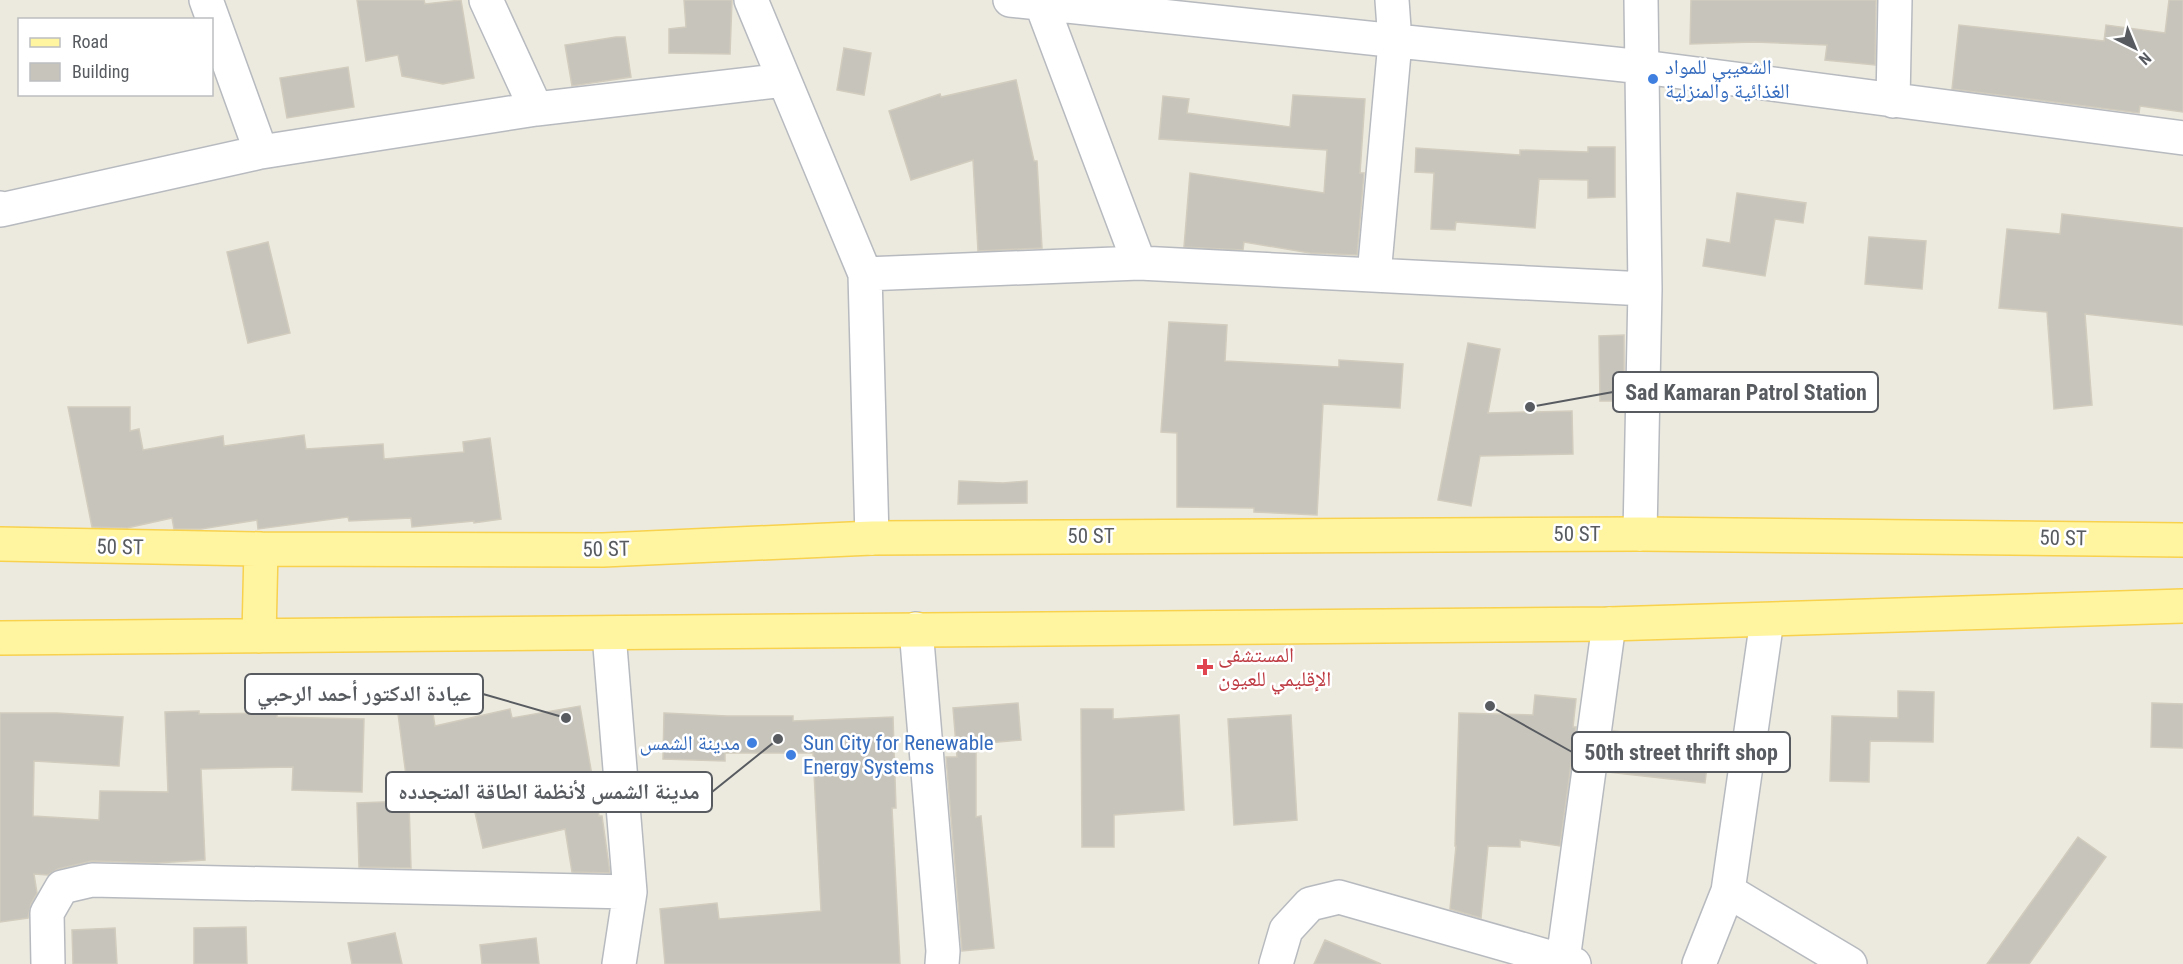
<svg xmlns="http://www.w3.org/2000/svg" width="2183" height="964" viewBox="0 0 2183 964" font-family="'Roboto Condensed','Noto Naskh Arabic',sans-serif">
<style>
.building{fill:#c7c4bc;stroke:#d1ccbd;stroke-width:1.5}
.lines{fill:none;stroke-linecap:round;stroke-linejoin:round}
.minor-casing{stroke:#b7babf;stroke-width:36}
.major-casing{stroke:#f8d14d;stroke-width:36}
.minor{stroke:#fff;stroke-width:33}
.major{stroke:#fff5a1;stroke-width:33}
.shop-dot{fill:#3f7fe0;stroke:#fff;stroke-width:2}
.health-dot{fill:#e0444e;stroke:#fff;stroke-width:2}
.labels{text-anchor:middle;stroke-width:5;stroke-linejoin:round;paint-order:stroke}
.shop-label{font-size:21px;fill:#366cbe;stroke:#fff;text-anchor:start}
.street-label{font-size:21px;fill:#585c61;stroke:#fff}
.health-label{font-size:21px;fill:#be3a42;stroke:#fff;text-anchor:start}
.leader{fill:none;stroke:#585c61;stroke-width:2}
.callout-dot{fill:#585c61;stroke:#fff;stroke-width:2}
.callout{fill:#fff;stroke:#585c61;stroke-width:2}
.callout-label{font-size:22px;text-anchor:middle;font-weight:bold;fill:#585c61}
</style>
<rect width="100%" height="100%" fill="#eceadf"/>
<!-- building -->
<path class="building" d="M 357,0 L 424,0 L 425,4 L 461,0 L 474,78 L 443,84 L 402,76 L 398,55 L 366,61 Z
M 684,0 L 732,0 L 730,54 L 669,53 L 669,29 L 686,27 Z
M 1691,0 L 1876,0 L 1875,65 L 1825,60 L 1827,45 L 1754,42 L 1690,44 Z
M 2169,0 L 2183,0 L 2183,112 L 2140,106 L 2139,113 L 1952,89 L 1959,25 L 2104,41 L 2106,25 L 2165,33 Z
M 616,37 L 625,37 L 631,77 L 572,86 L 565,45 Z
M 844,48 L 871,53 L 864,95 L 837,90 Z
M 348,67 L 354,107 L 287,118 L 280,78 Z
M 1016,80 L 1034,161 L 1037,161 L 1042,248 L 978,251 L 973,160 L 911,180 L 889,111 L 940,94 L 941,97 Z
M 1293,95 L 1365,99 L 1360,173 L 1364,173 L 1357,255 L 1310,253 L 1244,242 L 1243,250 L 1184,247 L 1190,173 L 1324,193 L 1327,150 L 1159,139 L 1163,96 L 1189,99 L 1187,113 L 1290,127 Z
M 1588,147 L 1615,147 L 1615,197 L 1588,198 L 1588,180 L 1539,179 L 1535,228 L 1456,222 L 1455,230 L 1431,229 L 1434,173 L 1415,172 L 1416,148 L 1520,155 L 1520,150 L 1588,152 Z
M 1737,193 L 1806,203 L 1803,223 L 1775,219 L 1765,276 L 1703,266 L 1707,239 L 1730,243 Z
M 2062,214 L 2183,228 L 2183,325 L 2085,314 L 2092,405 L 2054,409 L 2047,312 L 1999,308 L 2007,229 L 2060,234 Z
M 1869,237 L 1926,241 L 1922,289 L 1865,284 Z
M 268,242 L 290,333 L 248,343 L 227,252 Z
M 1169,322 L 1227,325 L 1225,361 L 1339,367 L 1339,360 L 1403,364 L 1400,408 L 1323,404 L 1317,515 L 1254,512 L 1254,508 L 1177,507 L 1177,433 L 1161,432 Z
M 1624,335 L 1624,401 L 1600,401 L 1599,336 Z
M 1468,343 L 1500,349 L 1488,413 L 1572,411 L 1573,454 L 1480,456 L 1471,506 L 1438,500 Z
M 68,407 L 130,407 L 130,431 L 139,429 L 143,450 L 223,436 L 224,446 L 304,435 L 306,449 L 383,444 L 384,459 L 464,452 L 463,442 L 490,438 L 501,519 L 474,523 L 474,521 L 412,527 L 411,518 L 349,521 L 348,517 L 258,529 L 257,520 L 201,529 L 174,529 L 172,518 L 127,528 L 92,527 Z
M 959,481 L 1003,483 L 1027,481 L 1027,503 L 958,504 Z
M 1898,691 L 1934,692 L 1933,742 L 1870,741 L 1869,782 L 1830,781 L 1832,716 L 1898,718 Z
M 1535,695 L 1576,699 L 1573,727 L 1576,727 L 1560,846 L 1520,840 L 1520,847 L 1488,846 L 1481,918 L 1450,909 L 1456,846 L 1455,846 L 1459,713 L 1533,715 Z
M 431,701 L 435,726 L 510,709 L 512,718 L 580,706 L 599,816 L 602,816 L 610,873 L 572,872 L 565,829 L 483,848 L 470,790 L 409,799 L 397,706 Z
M 1018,703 L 1021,740 L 976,744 L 976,817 L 981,816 L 994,948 L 962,951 L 946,757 L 957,757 L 953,708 Z
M 2152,703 L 2183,704 L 2183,748 L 2151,747 Z
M 1081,709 L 1113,709 L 1113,719 L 1179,715 L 1184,810 L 1114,815 L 1114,847 L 1082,847 Z
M 199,711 L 199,714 L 277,713 L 277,717 L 364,719 L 362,792 L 292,790 L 293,767 L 201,769 L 205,860 L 156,863 L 92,861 L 58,869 L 48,875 L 34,874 L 37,893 L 31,904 L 28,918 L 0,922 L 0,713 L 57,713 L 123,717 L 119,766 L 34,761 L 33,816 L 99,820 L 100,791 L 168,792 L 165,712 Z
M 664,713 L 727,716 L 793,716 L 793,721 L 893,717 L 896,808 L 892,808 L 900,964 L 665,964 L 660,909 L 717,903 L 719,919 L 821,911 L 813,753 L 725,753 L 725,761 L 663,759 Z
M 1291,715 L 1297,820 L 1234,825 L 1228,719 Z
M 1613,731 L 1710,740 L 1705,783 L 1608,772 Z
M 409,801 L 411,868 L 359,867 L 357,803 Z
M 2078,837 L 2106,857 L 2029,964 L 1987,964 Z
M 246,927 L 247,964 L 194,964 L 194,928 Z
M 115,928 L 117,964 L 73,964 L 72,930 Z
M 395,933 L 402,964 L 352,964 L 348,943 Z
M 536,938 L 539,964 L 482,964 L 480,945 Z
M 1325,940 L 1381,964 L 1314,964 Z"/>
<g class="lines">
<defs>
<path id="minor" d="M 206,0 L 261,152
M 486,0 L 536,109
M 751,0 L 865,274 L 872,538
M 1010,0 L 1643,67 L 2183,138
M 1040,0 L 1139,263
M 1893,101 L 1895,0
M 0,208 L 1,210 L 261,152 L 536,109 L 784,80
M 865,274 L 1139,263 L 1645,289
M 1374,275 L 1395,42 L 1392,0
M 1640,534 L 1645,289 L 1641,0
M 916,629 L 943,951 L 942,964
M 609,634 L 630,892 L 619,964
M 1728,891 L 1850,964
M 1563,960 L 1609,624
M 48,964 L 47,913 L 62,887 L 92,880 L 630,892
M 1276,964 L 1286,930 L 1310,904 L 1339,897 L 1574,964
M 1699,964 L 1728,891 L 1767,620"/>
<path id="major" d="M 0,544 L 261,549 L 603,550 L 872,538 L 1640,534 L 2183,540
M 259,636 L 261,549
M 0,638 L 1609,624 L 2183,606"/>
</defs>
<!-- minor casing -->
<use href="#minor" class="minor-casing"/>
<!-- major casing -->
<use href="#major" class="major-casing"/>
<!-- minor -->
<use href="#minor" class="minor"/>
<!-- major -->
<use href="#major" class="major"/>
</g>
<!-- markers -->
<g class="shop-dot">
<circle cx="1653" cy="79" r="6"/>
<circle cx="752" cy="743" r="6"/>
<circle cx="791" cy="755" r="6"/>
</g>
<path class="health-dot" d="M1202 658h6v6h6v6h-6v6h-6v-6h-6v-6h6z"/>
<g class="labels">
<!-- shop labels -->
<g class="shop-label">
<text x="1665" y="74">الشعيبي للمواد<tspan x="1665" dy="24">الغذائية والمنزلية</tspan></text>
<text x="740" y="750" text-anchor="end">مدينة الشمس</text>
<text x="803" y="750">Sun City for Renewable<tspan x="803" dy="24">Energy Systems</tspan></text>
</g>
<!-- street labels -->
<g class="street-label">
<text x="1577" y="541">50 ST</text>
<text x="1091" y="543">50 ST</text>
<text transform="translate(2063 538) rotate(1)" y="7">50 ST</text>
<text transform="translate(120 547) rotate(1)" y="7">50 ST</text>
<text transform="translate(606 549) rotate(-1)" y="7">50 ST</text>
</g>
<!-- health labels -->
<g class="health-label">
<text x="1218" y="662">المستشفى<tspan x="1218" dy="24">الإقليمي للعيون</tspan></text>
</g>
</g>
<!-- callouts -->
<path class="leader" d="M1530 407L1613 392M566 718L483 694M1490 706L1572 752M778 739L712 792"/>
<g class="callout-dot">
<circle cx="1530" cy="407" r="6"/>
<circle cx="566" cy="718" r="6"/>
<circle cx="1490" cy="706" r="6"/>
<circle cx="778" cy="739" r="6"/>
</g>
<g class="callout">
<rect x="1613" y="372" width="265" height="40" rx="6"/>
<rect x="245" y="674" width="238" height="40" rx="6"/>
<rect x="1572" y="732" width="218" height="40" rx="6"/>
<rect x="386" y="772" width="326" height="40" rx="6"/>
</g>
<g class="callout-label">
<text x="1746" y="400">Sad Kamaran Patrol Station</text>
<text x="364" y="701">عيادة الدكتور أحمد الرحبي</text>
<text x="1681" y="760">50th street thrift shop</text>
<text x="549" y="799">مدينة الشمس لأنظمة الطاقة المتجدده</text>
</g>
<!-- legend -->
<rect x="18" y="18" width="195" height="78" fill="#ffffff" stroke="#bcbec0" stroke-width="1.5"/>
<rect x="30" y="38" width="30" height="9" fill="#fff5a1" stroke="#bcbec0" stroke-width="1.5"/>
<text x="72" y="48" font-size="18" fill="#585c61">Road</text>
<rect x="30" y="63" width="30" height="18" fill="#c7c4bc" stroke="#bcbec0" stroke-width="1.5"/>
<text x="72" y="78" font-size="18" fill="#585c61">Building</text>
<!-- north arrow -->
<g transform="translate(2135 48) rotate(137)" stroke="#ffffff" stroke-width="4.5" paint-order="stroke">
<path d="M0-4.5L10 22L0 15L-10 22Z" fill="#585c61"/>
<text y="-9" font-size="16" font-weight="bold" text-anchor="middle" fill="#585c61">N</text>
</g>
</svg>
